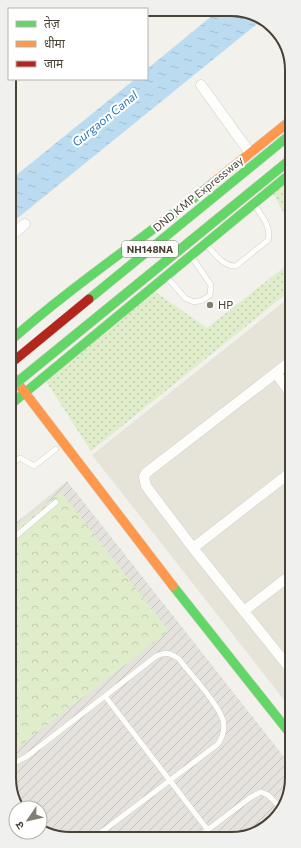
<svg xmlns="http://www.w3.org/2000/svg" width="301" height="848" viewBox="0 0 301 848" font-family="Commissioner,'Noto Sans Devanagari',sans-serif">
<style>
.residential{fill:#e6e3d9}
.industrial{fill:url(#industrial-furrows)}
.grass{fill:url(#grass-dots)}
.park{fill:url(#park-crowns)}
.water{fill:url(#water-ripples)}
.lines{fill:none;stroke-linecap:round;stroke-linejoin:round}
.lane-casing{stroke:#d0cec9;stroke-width:6}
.street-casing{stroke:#d0cec9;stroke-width:11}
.fast-casing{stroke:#d2cec2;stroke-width:10}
.slow-casing{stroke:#d2cec2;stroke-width:10}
.jam-casing{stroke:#d2cec2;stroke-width:10}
.lane{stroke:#fdfdfc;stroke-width:5}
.street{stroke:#fdfdfc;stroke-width:10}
.fast{stroke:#63d668;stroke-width:9}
.slow{stroke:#ff974d;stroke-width:9}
.jam{stroke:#b3261e;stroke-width:9}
.fast-bridge-casing{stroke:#cabea7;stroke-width:10;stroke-linecap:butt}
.fast-bridge{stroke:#63d668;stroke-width:9}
.poi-dot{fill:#847f76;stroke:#fff;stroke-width:1.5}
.labels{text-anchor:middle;stroke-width:4;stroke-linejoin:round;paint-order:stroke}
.shield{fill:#fff;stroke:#807b73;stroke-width:1}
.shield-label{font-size:10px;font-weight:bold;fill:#494237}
.street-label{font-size:11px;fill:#494237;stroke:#fff}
.poi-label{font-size:11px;fill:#494237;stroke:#fff;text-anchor:start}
.water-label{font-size:12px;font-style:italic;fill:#2b7aba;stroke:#fff}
.rim{fill:none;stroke:#494237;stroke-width:2}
</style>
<defs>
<pattern id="industrial-furrows" width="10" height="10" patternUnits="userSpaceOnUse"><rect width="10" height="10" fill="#e5e2dd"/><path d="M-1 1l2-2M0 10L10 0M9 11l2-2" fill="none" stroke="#c6c3be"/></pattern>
<pattern id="grass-dots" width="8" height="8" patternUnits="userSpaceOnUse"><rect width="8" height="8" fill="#dfedcb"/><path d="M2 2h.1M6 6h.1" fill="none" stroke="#c1ccaf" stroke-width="1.8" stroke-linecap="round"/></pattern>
<pattern id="park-crowns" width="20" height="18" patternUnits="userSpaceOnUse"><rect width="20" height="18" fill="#dfedcb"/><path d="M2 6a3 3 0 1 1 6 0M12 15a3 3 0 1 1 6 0" fill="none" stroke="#c1ccaf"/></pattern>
<pattern id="water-ripples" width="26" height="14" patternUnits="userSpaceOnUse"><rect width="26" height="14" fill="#bbdbf1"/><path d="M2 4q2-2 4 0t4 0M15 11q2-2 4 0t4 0" fill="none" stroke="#a2bdcf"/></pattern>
</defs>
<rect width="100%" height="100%" fill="#f2f1ec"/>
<!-- residential -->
<path class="residential" d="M 291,296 L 292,710 L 92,455 Z"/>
<!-- industrial -->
<path class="industrial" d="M 67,481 L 292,767 L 292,782 L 277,818 L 243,838 L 58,838 L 40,828 L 40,808 L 20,808 L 10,790 L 10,528 Z"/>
<!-- grass -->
<path class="grass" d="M 291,179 L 291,227 L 273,193 Z
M 291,262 L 291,290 L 91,451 L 42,375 L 151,289 L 207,328 Z"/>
<!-- park -->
<path class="park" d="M 61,492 L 169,631 L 13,751 L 10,747 L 10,532 Z"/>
<!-- water -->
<path class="water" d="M 219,10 L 243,10 L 262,20 L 9,225 L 9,181 L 135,79 L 147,79 L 147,69 Z"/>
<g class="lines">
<defs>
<path id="lane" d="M 206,245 C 215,253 223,267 236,266 L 268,240 C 272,227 261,215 254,204
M 166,276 L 185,298 L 194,302 L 203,300 L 210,295 L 211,285 L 191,256
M 10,465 L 20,458 L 34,466 L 56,449
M 10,541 L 56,502
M 10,765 L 26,757 L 105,696 L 214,838
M 99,834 L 218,744 C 223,737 225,729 223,720 C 217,702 191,675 179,659 C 170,653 165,651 155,657 L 105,696
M 197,838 L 251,797 L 261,792 L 268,795 L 281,808"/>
<path id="street" d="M 201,85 L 250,153
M 9,237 L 25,224
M 291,361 L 146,473 L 144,477 L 146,486 L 193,548 L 292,671
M 276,373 L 291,394
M 193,548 L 291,472
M 244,611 L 292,574"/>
<path id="fast" d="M 89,299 L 291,134
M 10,341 C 74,284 146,237 213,183
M 10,405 L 291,173
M 173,586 L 292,736"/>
<path id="slow" d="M 213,183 L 291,120
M 10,373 L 173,586"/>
<path id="jam" d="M 10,364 L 89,299"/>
</defs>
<!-- lane casing -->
<use href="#lane" class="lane-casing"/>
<!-- street casing -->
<use href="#street" class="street-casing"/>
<!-- fast casing -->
<use href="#fast" class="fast-casing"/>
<!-- slow casing -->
<use href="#slow" class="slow-casing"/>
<!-- jam casing -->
<use href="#jam" class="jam-casing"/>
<!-- lane -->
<use href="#lane" class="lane"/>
<!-- street -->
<use href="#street" class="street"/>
<!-- fast -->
<use href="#fast" class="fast"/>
<!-- slow -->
<use href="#slow" class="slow"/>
<!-- jam -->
<use href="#jam" class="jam"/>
<defs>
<path id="fast-bridge" d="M 10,388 L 291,159"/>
</defs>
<!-- fast-bridge casing -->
<use href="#fast-bridge" class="fast-bridge-casing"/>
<!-- fast-bridge -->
<use href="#fast-bridge" class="fast-bridge"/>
</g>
<!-- markers -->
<circle class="poi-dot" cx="210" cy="305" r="4"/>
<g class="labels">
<!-- shield labels -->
<rect class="shield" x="122" y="241" width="56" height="16" rx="3"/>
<g class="shield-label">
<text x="150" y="253">NH148NA</text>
</g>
<!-- street labels -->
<g class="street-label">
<text transform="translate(198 194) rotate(-39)" y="4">DND KMP Expressway</text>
</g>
<!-- poi labels -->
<g class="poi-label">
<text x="218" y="309">HP</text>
</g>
<!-- water labels -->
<g class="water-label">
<text transform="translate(105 119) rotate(-39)" y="4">Gurgaon Canal</text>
</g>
</g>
<!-- crop -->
<path d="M0 0H301V848H0ZM70 16H231A54 54 0 0 1 285 70V778A54 54 0 0 1 231 832H70A54 54 0 0 1 16 778V70A54 54 0 0 1 70 16Z" fill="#f0f0ef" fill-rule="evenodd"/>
<path class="rim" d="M70 16H231A54 54 0 0 1 285 70V778A54 54 0 0 1 231 832H70A54 54 0 0 1 16 778V70A54 54 0 0 1 70 16Z"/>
<!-- legend -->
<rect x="8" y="8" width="140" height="72" fill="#ffffff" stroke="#b6b3af"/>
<rect x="16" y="21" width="20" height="6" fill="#63d668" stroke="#b6b3af"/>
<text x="44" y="28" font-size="12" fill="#494237">तेज़</text>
<rect x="16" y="41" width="20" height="6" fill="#ff974d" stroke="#b6b3af"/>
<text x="44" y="48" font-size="12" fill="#494237">धीमा</text>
<rect x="16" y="61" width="20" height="6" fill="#b3261e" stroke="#b6b3af"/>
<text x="44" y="68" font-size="12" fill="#494237">जाम</text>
<!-- north arrow -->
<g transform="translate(28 820) rotate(236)"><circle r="19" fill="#ffffff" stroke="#b6b3af"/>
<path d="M0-3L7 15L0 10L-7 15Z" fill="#847f76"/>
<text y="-6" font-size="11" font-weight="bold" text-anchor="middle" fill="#494237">उ</text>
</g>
</svg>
